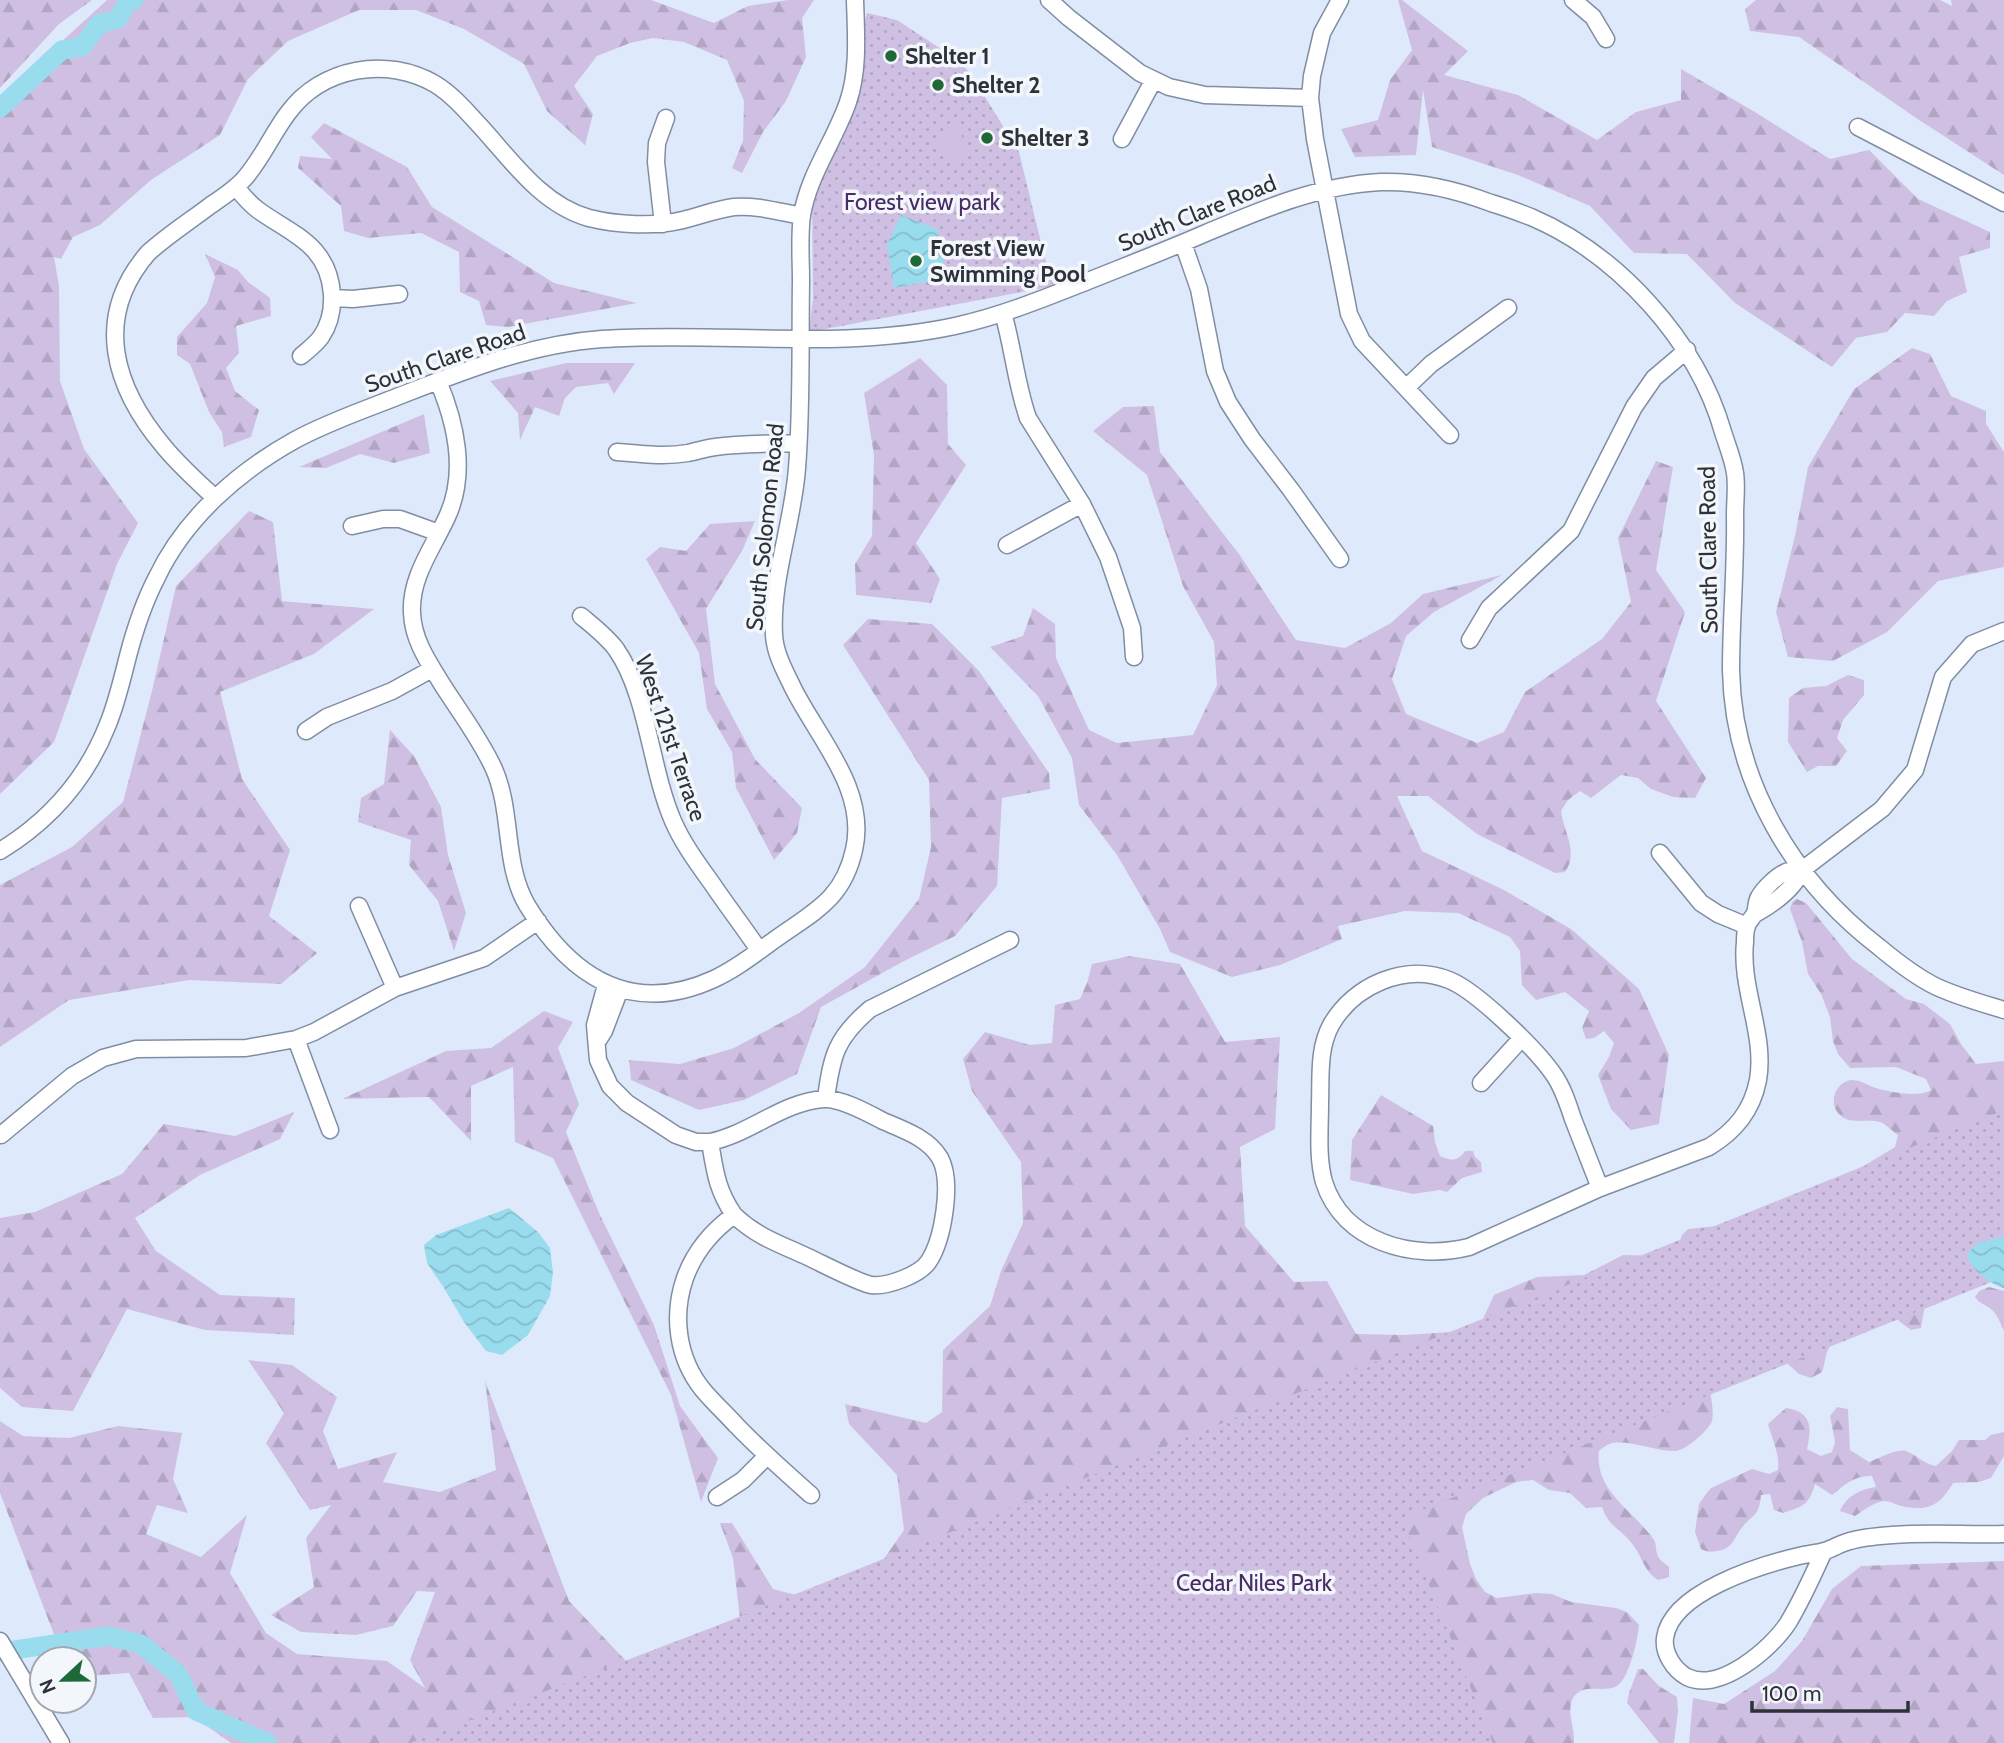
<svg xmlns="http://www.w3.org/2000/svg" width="2004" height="1743" viewBox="0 0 2004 1743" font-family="Cabin,sans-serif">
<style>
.forest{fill:url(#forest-firs)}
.park{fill:url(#park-dots)}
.garden{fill:#cfc0e3}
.water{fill:url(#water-waves)}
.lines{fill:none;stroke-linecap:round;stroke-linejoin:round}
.river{stroke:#99dcee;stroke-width:19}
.minor-casing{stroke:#808da2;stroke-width:19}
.minor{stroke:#fff;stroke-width:16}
.poi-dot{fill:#1e6937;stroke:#f3f6fb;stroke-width:2.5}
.labels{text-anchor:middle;stroke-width:7;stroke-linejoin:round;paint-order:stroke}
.poi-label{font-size:23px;font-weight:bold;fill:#2c313a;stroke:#f3f6fb;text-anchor:start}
.park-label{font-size:23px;fill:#492b66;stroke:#f3f6fb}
.street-label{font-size:23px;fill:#2c313a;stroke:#f3f6fb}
</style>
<defs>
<pattern id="forest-firs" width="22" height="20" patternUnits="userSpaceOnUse" patternTransform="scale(1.75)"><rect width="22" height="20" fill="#cfc0e3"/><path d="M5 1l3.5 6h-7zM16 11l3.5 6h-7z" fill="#b2a5c4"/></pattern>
<pattern id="park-dots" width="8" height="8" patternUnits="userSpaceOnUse" patternTransform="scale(1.75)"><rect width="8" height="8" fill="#cfc0e3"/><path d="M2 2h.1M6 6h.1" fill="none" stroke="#b2a5c4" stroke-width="1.8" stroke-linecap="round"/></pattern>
<pattern id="water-waves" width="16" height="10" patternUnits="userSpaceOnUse" patternTransform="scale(1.75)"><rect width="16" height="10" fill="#99dcee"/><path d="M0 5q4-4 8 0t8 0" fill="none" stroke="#84bdcd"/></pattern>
</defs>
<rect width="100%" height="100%" fill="#deeafc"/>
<!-- forest -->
<path class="forest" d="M 0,0 L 92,0 L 59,24 L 0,88 Z
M 107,0 L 651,0 L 714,23 L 748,6 L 788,0 L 814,0 L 802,18 L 806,57 L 786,101 L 763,132 L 742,173 L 732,168 L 743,141 L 744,101 L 727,60 L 684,42 L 653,38 L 630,43 L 597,56 L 574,86 L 593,114 L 585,145 L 547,111 L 524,64 L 464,29 L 416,10 L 359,10 L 288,41 L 248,79 L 220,135 L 151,180 L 100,225 L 73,237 L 61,259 L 54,257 L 59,286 L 60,381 L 84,449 L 138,523 L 117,564 L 54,742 L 0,794 L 0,112 L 23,77 Z
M 1398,0 L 1402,0 L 1468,51 L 1444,75 L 1518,95 L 1597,140 L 1636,112 L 1681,100 L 1681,69 L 1755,112 L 1830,159 L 1869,150 L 1918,199 L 1990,232 L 1990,248 L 1959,257 L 1967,292 L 1947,301 L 1934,316 L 1905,313 L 1887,332 L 1856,338 L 1832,367 L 1735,303 L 1687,254 L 1634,253 L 1590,206 L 1518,175 L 1432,147 L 1423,90 L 1416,155 L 1355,157 L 1341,129 L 1378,120 L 1390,80 L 1412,50 Z
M 1756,0 L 1940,0 L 1952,6 L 1951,0 L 2004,0 L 2004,175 L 1916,118 L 1799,37 L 1750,31 L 1745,9 Z
M 324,123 L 407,167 L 432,207 L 554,283 L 637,303 L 508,327 L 486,325 L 479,301 L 460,292 L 459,252 L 421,233 L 368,238 L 344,231 L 341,206 L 298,168 L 300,156 L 332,159 L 311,137 Z
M 205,254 L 238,270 L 248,282 L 270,298 L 271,316 L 236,326 L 239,353 L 226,368 L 235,391 L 259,410 L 251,437 L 224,447 L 222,432 L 209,412 L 190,364 L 177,355 L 177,337 L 207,303 L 215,277 Z
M 1912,348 L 1930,354 L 1951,396 L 1986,411 L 1986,424 L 2004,452 L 2004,567 L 1938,581 L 1887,632 L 1833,661 L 1788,657 L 1776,612 L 1795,536 L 1808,467 L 1854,389 Z
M 920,358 L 947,385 L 948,444 L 966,465 L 916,543 L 940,579 L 931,603 L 856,595 L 855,564 L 872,536 L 874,455 L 864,393 Z
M 566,363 L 635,363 L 614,394 L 608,383 L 576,387 L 565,398 L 559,416 L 535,407 L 520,440 L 518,413 L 490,381 Z
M 1154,406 L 1160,452 L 1239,554 L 1296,640 L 1345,648 L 1391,623 L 1423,594 L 1502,575 L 1434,612 L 1406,636 L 1392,679 L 1406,714 L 1477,743 L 1504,732 L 1525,692 L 1602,639 L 1631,602 L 1618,538 L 1656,461 L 1673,467 L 1656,570 L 1685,612 L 1656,701 L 1706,778 L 1695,798 L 1673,797 L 1651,789 L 1638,778 L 1621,775 L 1591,798 L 1580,791 L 1568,800 L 1561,811 C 1564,833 1579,852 1565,872 L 1555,873 L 1477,834 L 1428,796 L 1397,796 L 1422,851 L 1504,890 L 1571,929 L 1639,989 L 1669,1055 L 1659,1124 L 1631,1130 L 1611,1109 L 1598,1075 L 1609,1057 L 1614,1043 L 1604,1031 L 1594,1038 L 1586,1039 L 1582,1028 L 1589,1011 L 1565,992 L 1536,1000 L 1522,985 L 1520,951 L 1510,937 L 1458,913 L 1405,911 L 1338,926 L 1342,939 L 1280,965 L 1232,977 L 1170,952 L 1160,929 L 1117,855 L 1079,805 L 1072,758 L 1038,696 L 990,647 L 1023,636 L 1033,608 L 1055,624 L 1056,658 L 1089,730 L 1117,743 L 1193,735 L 1217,685 L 1214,642 L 1183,586 L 1147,475 L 1093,431 L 1123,407 Z
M 424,414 L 430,453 L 394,463 L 360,454 L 326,468 L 299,467 Z
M 249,511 L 273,522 L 282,601 L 374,609 L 314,654 L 220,692 L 242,779 L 290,850 L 269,916 L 317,953 L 281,984 L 189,980 L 69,1000 L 0,1047 L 0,885 L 72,847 L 123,802 L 152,691 L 176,586 Z
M 755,521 L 742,551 L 706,609 L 715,684 L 755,759 L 802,808 L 797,833 L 774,860 L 736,788 L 732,752 L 707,709 L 699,653 L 646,559 L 660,547 L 686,551 L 710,524 Z
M 868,619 L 932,624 L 979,671 L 1049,773 L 1050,789 L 1002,798 L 997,886 L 955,936 L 904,961 L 821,1007 L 797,1074 L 744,1100 L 699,1110 L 631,1080 L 629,1060 L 680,1064 L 734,1048 L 799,1013 L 865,967 L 919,899 L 931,847 L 929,780 L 843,645 Z
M 1848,675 L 1864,680 L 1864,695 L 1843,720 L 1837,738 L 1847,751 L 1836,766 L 1818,766 L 1807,772 L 1788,742 L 1789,698 L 1803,688 L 1826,686 Z
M 390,730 L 414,756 L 441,807 L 448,855 L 466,913 L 454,951 L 438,901 L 409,865 L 411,840 L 358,822 L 361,798 L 384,784 Z
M 1797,899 L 1806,903 L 1852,959 L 1906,999 L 1924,1004 L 1950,1024 L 1961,1044 L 1976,1064 L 2004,1061 L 2004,1228 L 1926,1299 L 1921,1328 L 1911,1330 L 1900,1322 L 1894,1315 C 1876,1321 1839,1330 1830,1346 C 1825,1353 1825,1364 1822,1372 L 1811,1378 L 1799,1374 L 1788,1364 L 1680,1241 L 1682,1235 L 1688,1229 L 1726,1225 L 1862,1167 L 1895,1147 L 1898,1135 C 1892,1131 1886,1124 1880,1122 C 1866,1118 1848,1126 1838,1113 C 1828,1101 1837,1081 1852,1080 C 1860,1080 1866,1084 1873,1087 C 1887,1092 1919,1098 1931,1090 L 1926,1079 L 1896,1067 L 1850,1068 L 1838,1054 L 1833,1041 L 1830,1017 L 1821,994 L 1808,974 L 1802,942 L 1790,909 L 1792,902 Z
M 1130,956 L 1180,964 L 1225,1042 L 1280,1037 L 1275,1129 L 1240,1147 L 1245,1226 L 1294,1282 L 1327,1281 L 1356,1334 L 1405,1335 L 1478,1330 L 1494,1295 L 1537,1277 L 1584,1275 L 1623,1255 L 1668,1256 C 1678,1287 1719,1394 1712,1421 C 1709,1430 1686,1450 1676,1451 C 1658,1452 1631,1440 1612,1443 C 1608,1444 1602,1448 1599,1451 C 1594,1491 1634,1511 1654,1540 C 1657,1545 1655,1550 1658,1556 C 1659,1560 1666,1564 1669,1567 L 1669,1577 L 1658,1580 C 1643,1570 1643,1558 1633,1545 C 1622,1529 1609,1528 1602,1507 L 1586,1508 L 1570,1493 L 1549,1490 L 1533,1480 L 1516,1482 L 1483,1498 L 1466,1514 L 1462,1527 L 1470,1564 L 1476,1579 L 1485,1592 L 1497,1598 L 1536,1593 L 1552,1594 L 1571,1602 L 1616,1608 L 1627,1612 L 1639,1625 C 1638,1639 1629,1679 1617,1686 C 1603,1694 1581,1681 1572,1700 C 1567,1713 1575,1729 1574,1743 L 231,1743 L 194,1717 L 153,1718 L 129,1673 L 86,1676 L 84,1674 L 84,1659 L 72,1659 L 55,1637 L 0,1493 L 0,1421 L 23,1436 L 69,1438 L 118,1426 L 182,1433 L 173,1479 L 188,1513 L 157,1505 L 146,1534 L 201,1557 L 247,1515 L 230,1573 L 266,1633 L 297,1654 L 387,1661 L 425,1688 L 410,1660 L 435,1592 L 417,1591 L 393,1626 L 356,1635 L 301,1632 L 271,1615 L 314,1587 L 306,1538 L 331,1505 L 310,1510 L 266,1443 L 284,1413 L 248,1360 L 292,1365 L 337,1397 L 323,1431 L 338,1469 L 397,1452 L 383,1482 L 440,1492 L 496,1470 L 485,1381 L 569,1601 L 628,1663 L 740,1619 L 733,1558 L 720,1523 L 732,1523 L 773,1589 L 815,1600 L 872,1576 L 904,1530 L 897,1475 L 849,1424 L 845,1404 L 926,1423 L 942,1412 L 943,1350 L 990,1306 L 1001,1271 L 1023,1223 L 1021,1162 L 972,1091 L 963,1059 L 985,1032 L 1030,1045 L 1052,1043 L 1055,1005 L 1080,999 L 1087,983 L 1092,964 Z
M 544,1011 L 573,1022 L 558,1048 L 579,1104 L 566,1132 L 599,1213 L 654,1325 L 680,1406 L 718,1458 L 701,1502 L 671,1395 L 553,1158 L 515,1142 L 513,1067 L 471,1086 L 471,1141 L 429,1097 L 342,1099 L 446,1051 L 491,1048 Z
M 1381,1095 L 1433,1126 L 1435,1142 L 1440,1156 C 1452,1161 1457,1162 1465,1151 L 1473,1151 L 1475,1157 L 1481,1162 L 1482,1172 L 1462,1178 L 1447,1192 L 1440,1190 L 1413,1194 L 1350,1180 L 1352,1140 Z
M 294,1112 L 280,1139 L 200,1175 L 135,1218 L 156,1251 L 220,1295 L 295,1298 L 294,1335 L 205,1330 L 127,1309 L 73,1411 L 22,1407 L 0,1388 L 0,1218 L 35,1212 L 122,1174 L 164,1124 L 235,1136 Z
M 1989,1287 L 2004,1291 L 2004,1331 C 2000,1323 1998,1315 1991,1309 C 1984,1304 1980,1304 1975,1297 L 1979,1291 Z
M 1837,1407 L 1848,1409 L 1850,1450 L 1869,1462 C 1878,1459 1896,1448 1906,1451 C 1917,1455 1922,1463 1936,1466 L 1952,1451 L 1959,1440 L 1985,1440 L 1991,1435 L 2004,1432 L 2004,1456 L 1991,1478 L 1979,1482 L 1953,1483 C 1940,1506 1927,1512 1901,1506 C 1897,1505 1890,1501 1885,1501 C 1875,1501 1863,1511 1855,1516 L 1840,1511 C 1846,1496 1861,1489 1876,1487 L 1872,1476 C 1854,1475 1845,1485 1832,1495 L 1815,1484 C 1809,1505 1804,1506 1783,1513 L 1774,1510 L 1770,1494 L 1761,1495 C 1759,1518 1753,1513 1741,1529 C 1733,1539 1733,1549 1717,1551 C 1710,1552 1707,1552 1701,1549 L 1695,1532 L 1699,1504 L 1706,1494 L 1711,1488 L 1752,1469 L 1769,1474 L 1778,1470 C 1780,1453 1772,1440 1768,1424 L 1786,1408 C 1812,1412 1812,1427 1807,1449 L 1821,1456 L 1832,1452 L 1835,1442 L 1830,1416 Z
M 2004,1561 L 2004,1743 L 1689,1743 L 1693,1698 L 1724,1704 L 1775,1671 L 1802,1641 L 1832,1589 L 1861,1566 Z
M 1638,1669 L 1643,1669 L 1659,1686 L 1677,1697 L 1678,1712 L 1674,1743 L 1659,1743 L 1627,1703 L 1629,1693 Z"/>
<!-- park -->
<path class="park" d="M 867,13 L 897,20 L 958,60 L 971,74 L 1019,152 L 1045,259 L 1054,286 L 809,332 L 813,298 L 812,197 Z
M 2004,1110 L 2004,1277 L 1402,1518 L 1493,1743 L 410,1743 L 716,1626 Z"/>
<!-- garden -->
<path class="garden" d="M 955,126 L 971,149 L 953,163 L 937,140 Z"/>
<!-- water -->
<path class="water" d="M 901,215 L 937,229 L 947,278 L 894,288 L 887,244 Z
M 509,1208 L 538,1232 L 550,1248 L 553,1273 L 550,1296 L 528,1335 L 502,1355 L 486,1351 L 464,1322 L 444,1288 L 427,1263 L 424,1245 L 436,1235 Z
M 2004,1236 L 2004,1288 L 2003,1288 C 1989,1283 1972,1271 1967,1256 C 1973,1241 1990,1240 2004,1236 Z"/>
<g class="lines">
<!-- river -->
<path class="river" d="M 0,108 L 62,50 L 82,47 L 99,24 L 118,19 L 128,2 L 134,0
M 0,1652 L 108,1636 L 141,1644 L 178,1674 L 196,1711 L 268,1743"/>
<defs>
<path id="minor" d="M 1049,0 L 1069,18 L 1140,73 L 1169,87 L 1205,95 L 1310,98
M 1340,0 L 1322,33 L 1312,76 L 1310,98 L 1315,139 L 1349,314 L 1362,341 L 1450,435
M 1573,0 L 1593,17 L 1606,39
M 1858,127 L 2004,203
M 1122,139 L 1153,81
M 236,187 C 243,196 250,204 258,210 C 277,224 300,234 315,251 C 335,274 338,312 321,337 C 316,344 308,350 301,356
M 663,224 L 656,162 L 657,143 L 666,118
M 1183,243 L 1199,289 L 1215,371 L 1228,402 L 1252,439 L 1291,490 L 1340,559
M 333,298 L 353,299 L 399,294
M 1003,313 C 1013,347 1016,384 1028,418 L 1082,504 L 1108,557 L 1132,628 L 1134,657
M 438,381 C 456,423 467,474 447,517 C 433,548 410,577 412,613 C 413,639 427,660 440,681 C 458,710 480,738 494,769 C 513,812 503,864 527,905 C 570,976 631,1017 714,979 C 736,969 756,953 777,938 C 815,911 843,899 854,850 C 868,790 818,738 793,688 C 785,671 775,654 774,635 C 771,578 793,524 797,468 C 802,406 800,343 801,281 C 801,259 799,236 802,215 C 809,174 835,140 848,102 C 859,70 856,34 855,0
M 1407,387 L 1431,364 L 1508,308
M 617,452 C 641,454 664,457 688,453 C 698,451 706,448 715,447 C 743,443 771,444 798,443
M 215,498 C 198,482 180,466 165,448 C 114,388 92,318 148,253 C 168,235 190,221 211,205 C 223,197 235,189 244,179 C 262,159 272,134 288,113 C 322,67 387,56 435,84 C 453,95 467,112 481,127 C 512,161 542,205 589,218 C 617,225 655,227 683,220 C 700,216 717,209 734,207 C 756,205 780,212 802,216
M 352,526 L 383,519 L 400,519 L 439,533
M 1007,545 L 1082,504
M 581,616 C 593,626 606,636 616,649 C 648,695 650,768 673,821 C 683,844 698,864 713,885 C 728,907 744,928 759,950
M 1470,640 L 1489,608 L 1571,531 L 1634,407 L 1654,378 L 1687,350
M 306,731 L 327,717 L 392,691 L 432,669
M 0,851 C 49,821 87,778 108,724 C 117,702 122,679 128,656 C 135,629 144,602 157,577 C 185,518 239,471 295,440 C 328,422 364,410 399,396 C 466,370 531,344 602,339 C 719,331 839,351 955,326 C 1001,316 1045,298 1088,281 C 1128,265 1167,250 1206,233 C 1263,209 1319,185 1381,182 C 1418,181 1457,190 1491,203 C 1505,207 1518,212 1531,217 C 1618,254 1697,341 1723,432 C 1727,445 1733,459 1735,473 C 1737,486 1735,501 1735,515 C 1736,567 1731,618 1731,670 C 1733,781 1793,881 1879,947 C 1897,962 1916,977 1937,987 C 1959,997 1981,1003 2004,1010
M 1660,853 L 1701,903 L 1718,914 L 1747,926
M 359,906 L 395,988
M 1755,914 C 1773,904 1794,889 1802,870 L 1882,809 L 1915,770 L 1943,677 L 1972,644 L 2004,631
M 606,985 L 595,1025 L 598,1060 L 610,1086 L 627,1103 L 676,1135 L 696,1142 L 710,1142 C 715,1172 717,1190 734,1215 C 712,1231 694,1253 685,1278 C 672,1315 677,1358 703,1390 C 713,1402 725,1413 736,1425 C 760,1450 785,1472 811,1495
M 296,1039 L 330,1130
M 599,1039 L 604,1031 L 620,989
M 1481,1083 L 1521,1039
M 826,1098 C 832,1055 836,1038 870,1009 L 1010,940
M 1,1135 L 72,1076 L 103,1058 L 136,1049 L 246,1048 L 296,1039 L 314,1032 L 395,988 L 484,958 L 538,921
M 710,1142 C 750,1134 782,1102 824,1099 C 841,1098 868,1113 883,1121 C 904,1130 928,1138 940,1158 C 953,1182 943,1239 929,1261 C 920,1275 887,1287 871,1285 C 857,1282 823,1264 808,1257 C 780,1244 757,1237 734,1215
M 1600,1188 C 1591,1165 1582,1142 1573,1119 C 1568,1104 1563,1088 1554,1075 C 1537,1050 1477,991 1449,980 C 1405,962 1353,986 1331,1025 C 1318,1049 1321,1077 1320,1103 C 1320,1129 1317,1157 1324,1182 C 1343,1242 1413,1261 1469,1247 L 1600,1188 L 1709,1147 C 1735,1131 1752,1111 1758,1080 C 1766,1034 1740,989 1745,942 C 1745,937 1745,931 1747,926 C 1748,921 1753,918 1755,913 C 1757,907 1756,902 1759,897 C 1764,888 1777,876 1786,872 C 1790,870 1797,870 1802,870
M 717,1497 L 743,1480 L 767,1456
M 1824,1551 C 1813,1575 1802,1600 1788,1623 C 1772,1648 1720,1693 1687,1677 C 1674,1670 1663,1653 1665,1638 C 1671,1592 1761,1565 1799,1556 C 1808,1554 1817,1553 1825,1551 C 1834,1548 1841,1543 1850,1541 C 1863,1537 1879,1536 1892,1535 C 1929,1532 1967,1535 2004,1534
M 0,1641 L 61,1743"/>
</defs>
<!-- minor casing -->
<use href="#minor" class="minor-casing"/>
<!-- minor -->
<use href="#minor" class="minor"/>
</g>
<!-- markers -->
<g class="poi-dot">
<circle cx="891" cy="56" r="7"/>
<circle cx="938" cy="85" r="7"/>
<circle cx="987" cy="138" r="7"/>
<circle cx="916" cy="261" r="7"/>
</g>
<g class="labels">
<!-- poi labels -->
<g class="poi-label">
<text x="905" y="64">Shelter 1</text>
<text x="952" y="93">Shelter 2</text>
<text x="1001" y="146">Shelter 3</text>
<text x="930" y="256">Forest View<tspan x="930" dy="26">Swimming Pool</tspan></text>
</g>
<!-- park labels -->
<g class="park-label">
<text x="922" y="210">Forest view park</text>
<text x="1254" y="1591">Cedar Niles Park</text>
</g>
<!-- street labels -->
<g class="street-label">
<text transform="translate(1197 213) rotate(-22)" y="8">South Clare Road</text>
<text transform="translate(445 358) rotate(-19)" y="8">South Clare Road</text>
<text transform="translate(765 527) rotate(-84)" y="8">South Solomon Road</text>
<text transform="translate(1708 550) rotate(-91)" y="8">South Clare Road</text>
<text transform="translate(671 738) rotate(71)" y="8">West 121st Terrace</text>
</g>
</g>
<!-- north arrow -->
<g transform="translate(63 1680) rotate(248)"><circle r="33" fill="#f3f6fb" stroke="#a3a7ae" stroke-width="2"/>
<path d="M0-5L12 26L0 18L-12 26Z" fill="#1e6937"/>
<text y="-10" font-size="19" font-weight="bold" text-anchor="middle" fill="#2c313a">N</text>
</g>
<!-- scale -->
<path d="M1752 1701v10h156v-10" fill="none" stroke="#2c313a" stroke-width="3.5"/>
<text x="1762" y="1701" font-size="21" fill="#2c313a" stroke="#f3f6fb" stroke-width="5" paint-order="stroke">100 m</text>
</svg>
